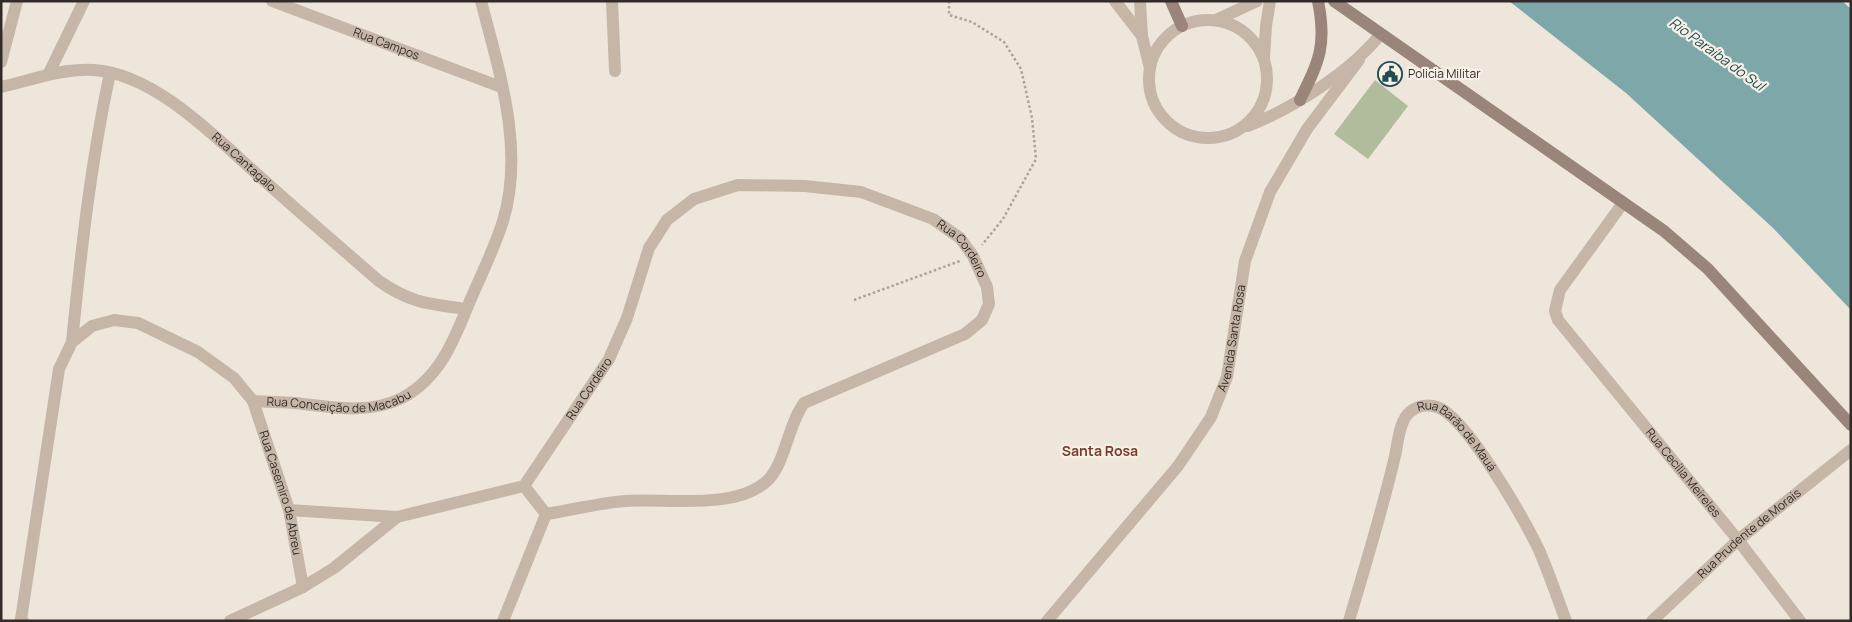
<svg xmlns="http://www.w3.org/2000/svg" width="1852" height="622" viewBox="0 0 1852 622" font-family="Manrope,sans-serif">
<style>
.green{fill:#b1bc9d}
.water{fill:#7da7a9}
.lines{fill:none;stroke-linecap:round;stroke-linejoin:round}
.path{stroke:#b1a093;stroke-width:2.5;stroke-dasharray:2.5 2.5;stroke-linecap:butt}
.minor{stroke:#c6b6a8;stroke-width:12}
.tertiary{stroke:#c6b6a8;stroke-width:12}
.secondary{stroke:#99857a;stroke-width:12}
.labels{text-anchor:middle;stroke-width:4.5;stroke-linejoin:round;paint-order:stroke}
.street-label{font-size:12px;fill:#332b28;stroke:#f7f0e7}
.poi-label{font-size:12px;fill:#332b28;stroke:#f7f0e7;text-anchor:start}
.water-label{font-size:14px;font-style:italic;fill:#214d50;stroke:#f7f0e7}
.neighbourhood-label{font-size:14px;font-weight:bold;fill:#7a3d29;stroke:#f7f0e7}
</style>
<rect width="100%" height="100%" fill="#efe6db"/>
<!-- green -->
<path class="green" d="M 1375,80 L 1408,106 L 1368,159 L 1334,134 Z"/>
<!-- water -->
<path class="water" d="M 1509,1 L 1842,1 L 1851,9 L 1851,310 L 1773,228 L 1626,93 Z"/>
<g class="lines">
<!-- path -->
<path class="path" d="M 949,1 L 949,15 L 972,22 L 1004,42 L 1021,69 L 1032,118 L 1036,159 L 1003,219 L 982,245
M 854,300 L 960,261"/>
<!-- minor -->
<g class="minor">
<path id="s1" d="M 272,1 L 501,87"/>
<path d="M 612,1 L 615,71"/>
<path d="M 1115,1 L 1142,36"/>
<path d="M 1,62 L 17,1"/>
<path d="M 49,73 L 84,1"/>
<path id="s2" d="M 1,87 C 32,80 62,68 94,70 C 158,74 222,144 268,184 C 305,217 342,249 379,281 C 410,303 430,304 466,309"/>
<path id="s3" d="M 1623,203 L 1560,290 L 1555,311 L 1558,320 L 1738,540 L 1800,621"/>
<path d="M 72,342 C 81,251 91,161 110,73"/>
<path id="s4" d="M 253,401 L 289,510 L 303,587"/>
<path d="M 524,486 L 546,514"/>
<path id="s5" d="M 289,510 L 397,517 L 524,486 L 609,359 L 627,318 L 649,248 L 667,220 L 694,199 L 738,185 L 805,186 L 861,192 L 933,219 L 960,238 L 973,256 L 987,287 L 989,304 L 982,320 L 965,334 L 804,403 C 788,425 786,460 769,479 C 738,511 667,498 625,501 C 599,503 572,510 546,514"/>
<path id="s6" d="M 23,621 L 21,619 L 59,369 L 72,342 L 92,326 L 114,320 L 138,323 L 198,352 L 234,378 L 253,401 C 267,402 281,402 295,403 C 331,407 368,415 402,398 C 438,379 453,343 467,308 C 479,279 494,250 503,221 C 525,149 499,71 481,1"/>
<path d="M 230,621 L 303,587 L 334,568 L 397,517"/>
<path d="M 503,621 L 546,514"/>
<path id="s7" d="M 1047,621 L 1178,466 L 1211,417 L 1227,377 L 1245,261 L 1270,192 L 1307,129 L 1359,60"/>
<path id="s8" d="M 1349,621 C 1365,566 1382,512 1395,456 C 1398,443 1399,420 1411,411 C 1418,406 1428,404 1437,407 C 1466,416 1525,521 1539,550 C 1549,573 1557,597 1566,621"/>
<path id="s9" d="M 1652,621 L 1738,540 L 1851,450"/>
</g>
<!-- tertiary -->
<path class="tertiary" d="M 1140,1 L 1142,36 L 1150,68
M 1216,20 L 1257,1
M1149 79a59 59 0 1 1 118 0a59 59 0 1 1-118 0Z
M 1264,58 L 1266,26 L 1270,1
M 1248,126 C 1293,108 1349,73 1380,35"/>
<!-- secondary -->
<path class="secondary" d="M 1171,1 L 1182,26
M 1334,1 L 1664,231 L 1708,269 L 1851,425
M 1300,100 C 1319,61 1327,46 1318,1"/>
</g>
<!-- icons -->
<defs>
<symbol id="civic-ring" viewBox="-11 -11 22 22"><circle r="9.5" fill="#f7f0e7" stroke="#214d50" stroke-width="1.5"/><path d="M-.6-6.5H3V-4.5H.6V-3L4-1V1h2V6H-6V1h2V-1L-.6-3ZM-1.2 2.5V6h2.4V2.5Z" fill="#214d50"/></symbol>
</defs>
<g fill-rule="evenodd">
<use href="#civic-ring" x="1376" y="60" width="28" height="28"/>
</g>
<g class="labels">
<!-- street labels -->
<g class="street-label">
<text dy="4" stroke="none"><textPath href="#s1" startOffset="122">Rua Campos</textPath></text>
<text dy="4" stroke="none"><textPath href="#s2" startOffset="274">Rua Cantagalo</textPath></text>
<text dy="4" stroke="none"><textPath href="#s5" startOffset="866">Rua Cordeiro</textPath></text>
<text dy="4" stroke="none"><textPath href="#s7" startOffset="344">Avenida Santa Rosa</textPath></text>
<text dy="4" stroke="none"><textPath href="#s5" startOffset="356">Rua Cordeiro</textPath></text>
<text dy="4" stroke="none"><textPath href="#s6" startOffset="586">Rua Conceição de Macabu</textPath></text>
<text dy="4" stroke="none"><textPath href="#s8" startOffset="280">Rua Barão de Mauá</textPath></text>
<text dy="4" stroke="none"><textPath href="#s3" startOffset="336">Rua Cecília Meireles</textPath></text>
<text dy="4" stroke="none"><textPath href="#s4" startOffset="96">Rua Casemiro de Abreu</textPath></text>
<text dy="4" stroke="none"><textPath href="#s9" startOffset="131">Rua Prudente de Morais</textPath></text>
</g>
<!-- poi labels -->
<g class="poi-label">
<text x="1408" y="78">Policia Militar</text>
</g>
<!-- water labels -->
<g class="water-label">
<text transform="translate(1717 54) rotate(36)" y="5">Rio Paraíba do Sul</text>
</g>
<!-- neighbourhood labels -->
<g class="neighbourhood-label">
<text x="1100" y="456">Santa Rosa</text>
</g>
</g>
<!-- border -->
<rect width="1852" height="622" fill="none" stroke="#332b28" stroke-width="5"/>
</svg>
